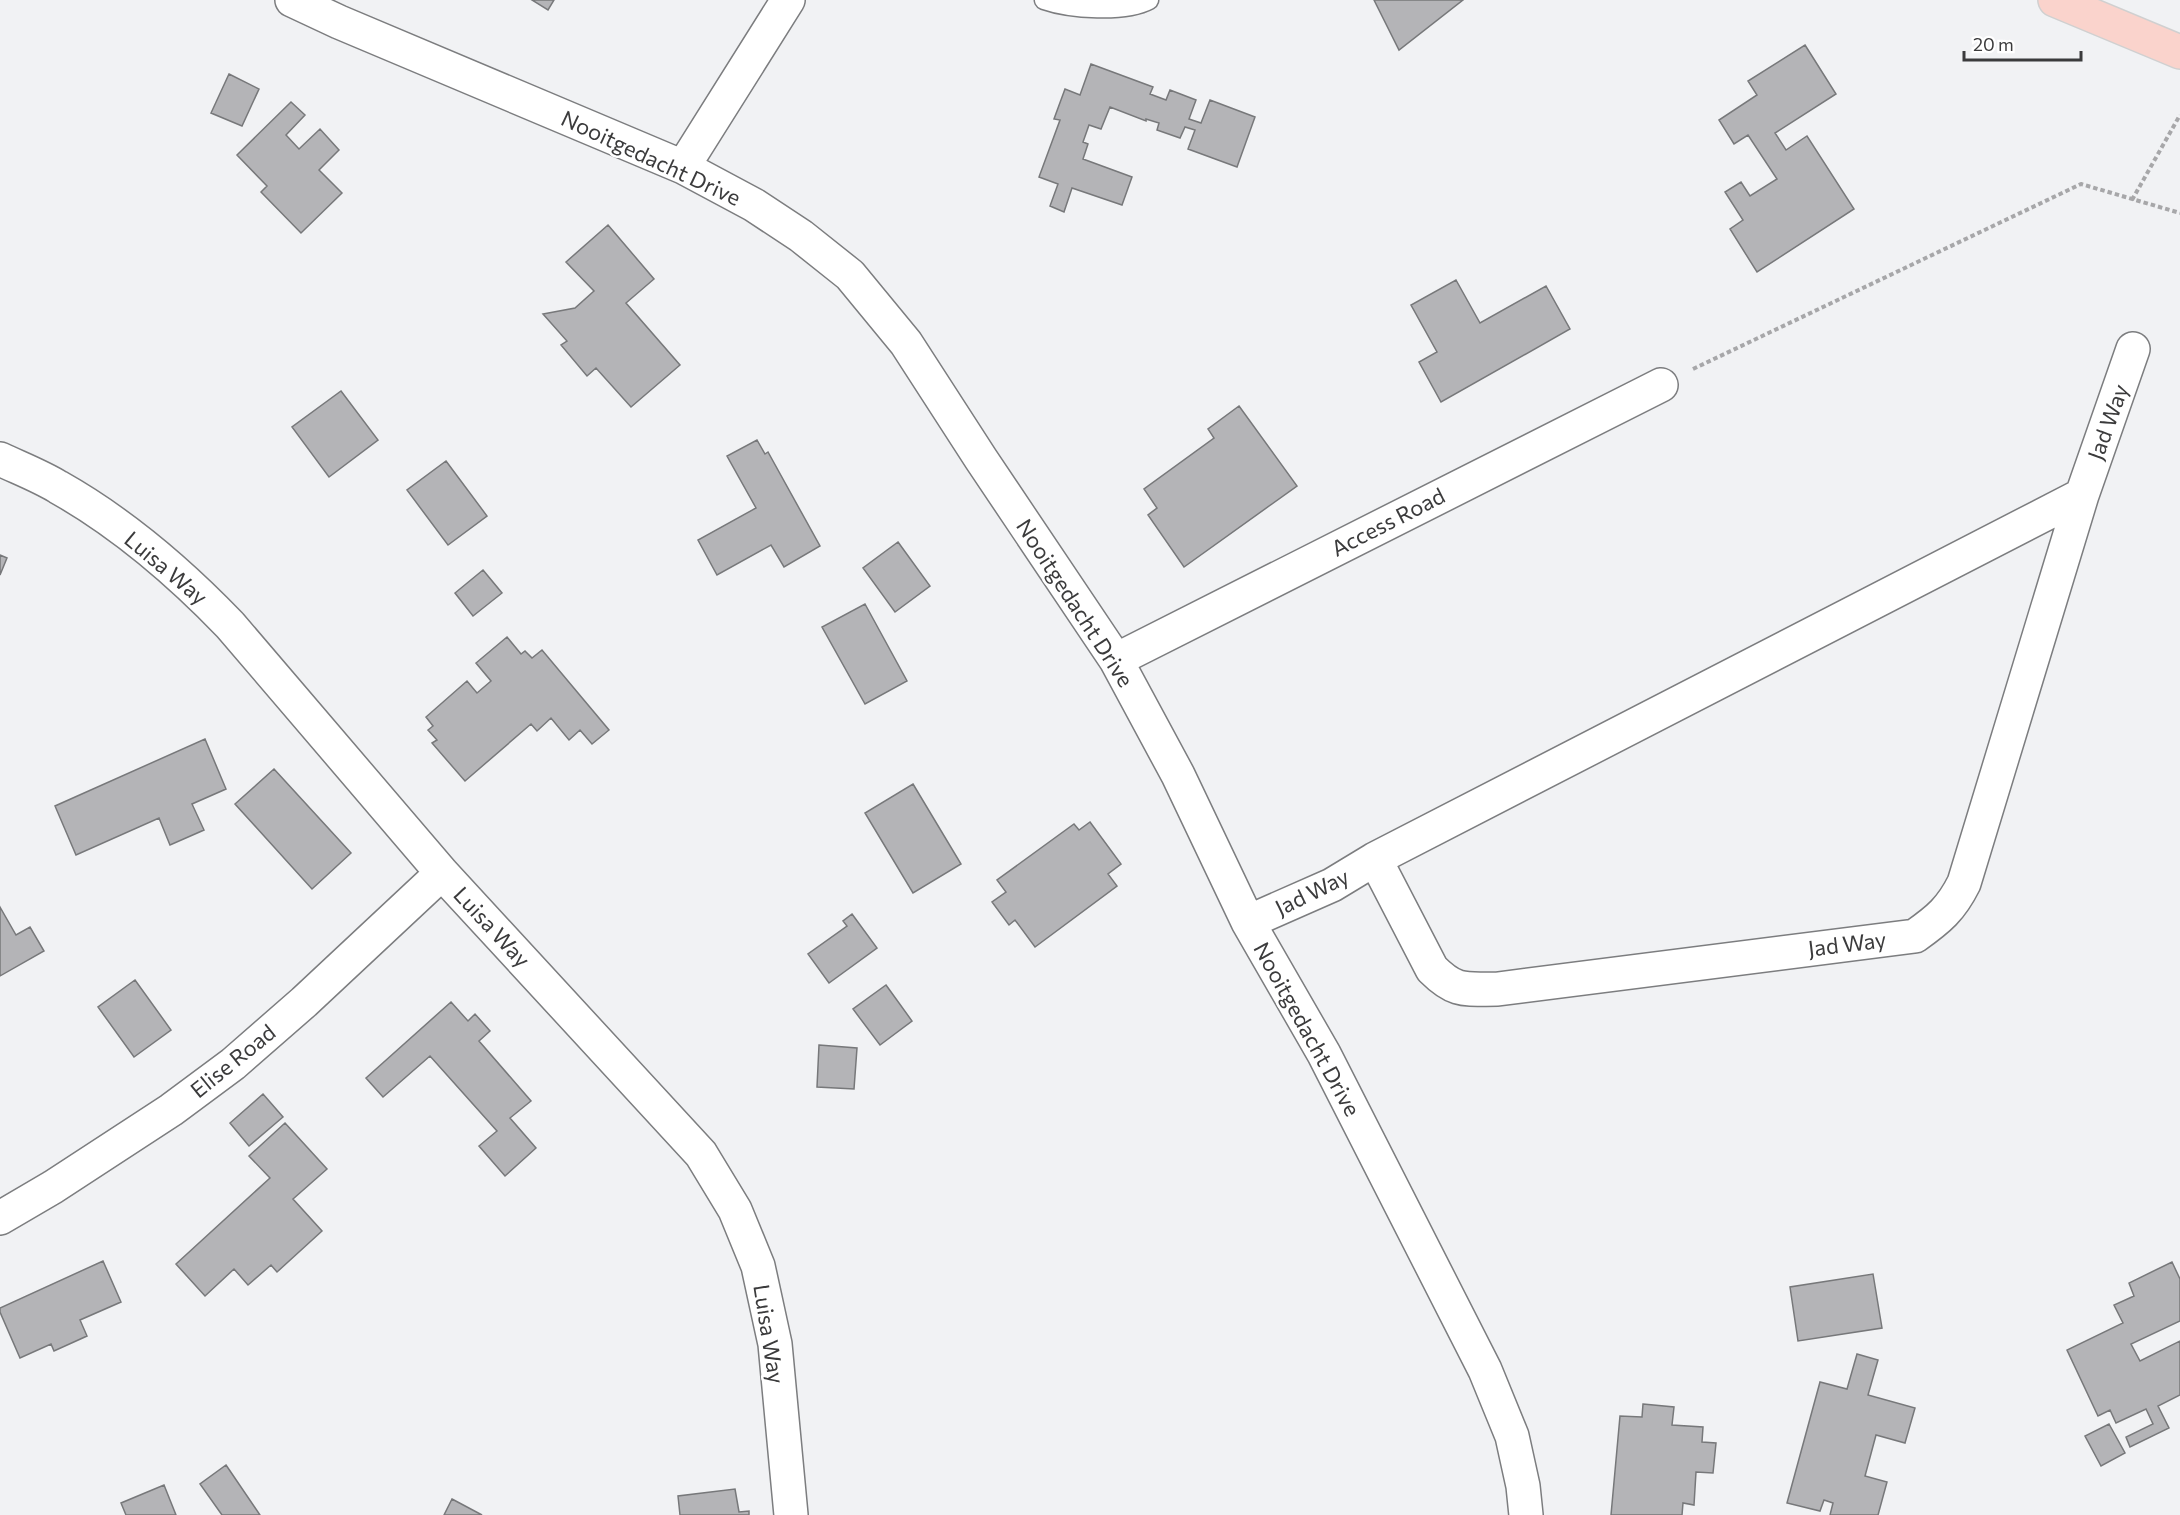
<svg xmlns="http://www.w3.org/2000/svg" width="2180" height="1515" viewBox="0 0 2180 1515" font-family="Commissioner,sans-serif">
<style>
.building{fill:#b4b4b7;stroke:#77787a;stroke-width:1.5}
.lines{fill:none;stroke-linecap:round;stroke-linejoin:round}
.lane-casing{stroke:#7c7d7f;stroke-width:21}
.street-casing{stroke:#7c7d7f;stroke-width:36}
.primary-casing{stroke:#d0d0d0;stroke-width:36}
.path{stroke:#a7a7a9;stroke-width:4;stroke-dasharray:4.5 3;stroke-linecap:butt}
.lane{stroke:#fff;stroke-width:18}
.street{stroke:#fff;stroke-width:33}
.primary{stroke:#fad3cc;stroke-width:33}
.labels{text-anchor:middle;stroke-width:5;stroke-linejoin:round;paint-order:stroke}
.street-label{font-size:22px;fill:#3b3b3c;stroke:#fff}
</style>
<rect width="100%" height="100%" fill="#f1f2f4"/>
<!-- building -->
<path class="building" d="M 532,0 L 554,0 L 548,10 Z
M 1374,0 L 1463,0 L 1399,50 Z
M 1805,45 L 1836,94 L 1775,133 L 1786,150 L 1807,136 L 1854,209 L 1757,272 L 1730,229 L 1743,220 L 1725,192 L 1741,182 L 1750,196 L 1777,179 L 1748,135 L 1734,144 L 1719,120 L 1757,95 L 1748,81 Z
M 1091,64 L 1153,87 L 1150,94 L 1166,100 L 1170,90 L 1196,100 L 1189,119 L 1201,123 L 1210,100 L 1255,117 L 1237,167 L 1188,149 L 1195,130 L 1185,127 L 1180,138 L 1157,130 L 1159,123 L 1146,119 L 1146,121 L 1110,107 L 1101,129 L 1089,125 L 1083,142 L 1088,144 L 1083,159 L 1132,177 L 1122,205 L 1072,188 L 1064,212 L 1050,206 L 1058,184 L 1039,177 L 1060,120 L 1054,119 L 1065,89 L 1080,95 Z
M 229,74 L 259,89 L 242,126 L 211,113 Z
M 291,102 L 305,115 L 286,135 L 299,149 L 320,129 L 339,150 L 319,170 L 342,193 L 301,233 L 261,192 L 267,186 L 237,155 Z
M 608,225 L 654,279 L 626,303 L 680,365 L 631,407 L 596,368 L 587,376 L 561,345 L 567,341 L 543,314 L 575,308 L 594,291 L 566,262 Z
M 1456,280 L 1480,323 L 1546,286 L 1570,329 L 1441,402 L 1419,362 L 1437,352 L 1411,305 Z
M 341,391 L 378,440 L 329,477 L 292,427 Z
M 1239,406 L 1297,486 L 1184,567 L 1148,515 L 1157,508 L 1144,489 L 1214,438 L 1208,429 Z
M 757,440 L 765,454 L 768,452 L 820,546 L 784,567 L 771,545 L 717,575 L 698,540 L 756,508 L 727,456 Z
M 446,461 L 487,516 L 448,545 L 407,490 Z
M 898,542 L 930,586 L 895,612 L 863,568 Z
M 0,555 L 7,558 L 0,575 Z
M 483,570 L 502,593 L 473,616 L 455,593 Z
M 865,604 L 907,681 L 865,704 L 822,627 Z
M 507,637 L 521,654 L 525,651 L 532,658 L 542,650 L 609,730 L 592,744 L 580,730 L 569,740 L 551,718 L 537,731 L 531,724 L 465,781 L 432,743 L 437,740 L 428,730 L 433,726 L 426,717 L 467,681 L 477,693 L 491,681 L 476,663 Z
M 205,739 L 226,789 L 192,804 L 204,830 L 170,845 L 159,818 L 76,855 L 55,806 Z
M 274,769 L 351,853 L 312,889 L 235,804 Z
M 913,784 L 961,864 L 913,893 L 865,813 Z
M 1090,822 L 1121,864 L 1108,874 L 1117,886 L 1035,947 L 1015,920 L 1009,925 L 992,902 L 1006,892 L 997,880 L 1074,824 L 1079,830 Z
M 0,907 L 16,935 L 30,927 L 44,951 L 0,976 Z
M 852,914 L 877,948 L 829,983 L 808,954 L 847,926 L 843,921 Z
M 135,980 L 171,1030 L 134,1057 L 98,1007 Z
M 886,985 L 912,1021 L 880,1045 L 853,1009 Z
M 451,1002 L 468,1021 L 475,1014 L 490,1031 L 479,1041 L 531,1101 L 510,1118 L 536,1148 L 505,1176 L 479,1146 L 497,1131 L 430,1056 L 383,1097 L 366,1078 Z
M 819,1045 L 857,1048 L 854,1089 L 817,1087 Z
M 263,1094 L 283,1117 L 249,1146 L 230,1123 Z
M 285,1123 L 327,1169 L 293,1199 L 322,1231 L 277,1272 L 271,1265 L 248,1285 L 234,1269 L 205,1296 L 176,1264 L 270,1178 L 249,1156 Z
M 103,1261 L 121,1302 L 80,1320 L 87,1336 L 54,1351 L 51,1344 L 20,1358 L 0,1312 L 0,1308 Z
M 2172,1262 L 2180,1279 L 2180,1321 L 2131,1344 L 2140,1361 L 2180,1341 L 2180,1395 L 2158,1406 L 2169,1428 L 2130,1447 L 2126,1437 L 2153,1424 L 2146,1409 L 2116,1423 L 2110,1410 L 2098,1416 L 2067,1350 L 2123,1323 L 2114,1305 L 2134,1296 L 2129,1283 Z
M 1873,1274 L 1882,1328 L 1798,1341 L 1790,1287 Z
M 1857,1354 L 1878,1360 L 1868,1395 L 1915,1408 L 1905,1443 L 1876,1435 L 1865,1476 L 1887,1482 L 1878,1515 L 1830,1515 L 1833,1503 L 1824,1500 L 1820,1511 L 1787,1503 L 1820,1382 L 1847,1389 Z
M 1643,1404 L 1674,1407 L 1672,1425 L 1703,1427 L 1702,1442 L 1716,1443 L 1713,1473 L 1696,1472 L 1694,1505 L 1683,1503 L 1682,1515 L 1611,1515 L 1620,1416 L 1642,1417 Z
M 2109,1424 L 2125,1453 L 2101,1466 L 2085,1436 Z
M 226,1465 L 260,1515 L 222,1515 L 200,1484 Z
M 164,1485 L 176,1515 L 126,1515 L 121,1503 Z
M 735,1489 L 739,1512 L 749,1511 L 749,1515 L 680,1515 L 678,1496 Z
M 452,1499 L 482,1515 L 444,1515 Z"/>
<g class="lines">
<defs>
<path id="lane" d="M 1044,0 C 1070,9 1125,13 1149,0"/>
<path id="street" d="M 292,0 L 339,22 L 683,167 L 754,205 L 801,236 L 850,275 L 906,343 L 981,459 L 1116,660 L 1178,775 L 1248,922 L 1324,1054 L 1485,1370 L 1512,1436 L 1523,1486 L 1526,1515
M 683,167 L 788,0
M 0,459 C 19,468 40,476 58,487 C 122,523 179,572 230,625 L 442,873 L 701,1154 L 735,1210 L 758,1266 L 775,1344 L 791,1515
M 1116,660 L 1661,385
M 1375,859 L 1432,969 C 1456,993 1465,989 1498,989 L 1915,936 C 1939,919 1951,909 1964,883 L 2082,495 L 2133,349
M 1248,922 L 1332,885 L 1375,859 L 2082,495
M 0,1218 L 53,1187 L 171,1110 L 233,1064 L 304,1002 L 442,873"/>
<path id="primary" d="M 2055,0 L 2180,52"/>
</defs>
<!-- lane casing -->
<use href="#lane" class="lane-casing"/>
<!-- street casing -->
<use href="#street" class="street-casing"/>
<!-- primary casing -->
<use href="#primary" class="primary-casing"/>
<!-- path -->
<path class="path" d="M 2132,200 L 2180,115
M 1693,369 L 2081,184 L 2180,213"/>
<!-- lane -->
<use href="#lane" class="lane"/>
<!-- street -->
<use href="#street" class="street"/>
<!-- primary -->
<use href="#primary" class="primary"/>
</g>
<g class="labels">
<!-- street labels -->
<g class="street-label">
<text transform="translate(651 158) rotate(25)" y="8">Nooitgedacht Drive</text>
<text transform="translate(2108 422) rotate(-70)" y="8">Jad Way</text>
<text transform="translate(1388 522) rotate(-27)" y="8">Access Road</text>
<text transform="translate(166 568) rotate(40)" y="8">Luisa Way</text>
<text transform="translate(1075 603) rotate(57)" y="8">Nooitgedacht Drive</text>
<text transform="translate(1312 892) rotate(-26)" y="8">Jad Way</text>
<text transform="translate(492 927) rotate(47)" y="8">Luisa Way</text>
<text transform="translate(1847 944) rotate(-7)" y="8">Jad Way</text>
<text transform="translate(1307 1029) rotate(61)" y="8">Nooitgedacht Drive</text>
<text transform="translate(233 1061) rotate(-39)" y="8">Elise Road</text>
<text transform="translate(769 1334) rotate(81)" y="8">Luisa Way</text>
</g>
</g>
<!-- scale -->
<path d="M1964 51v9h117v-9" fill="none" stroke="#3b3b3c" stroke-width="3"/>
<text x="1973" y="51" font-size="18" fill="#3b3b3c" stroke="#ffffff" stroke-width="4.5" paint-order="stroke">20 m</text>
</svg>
